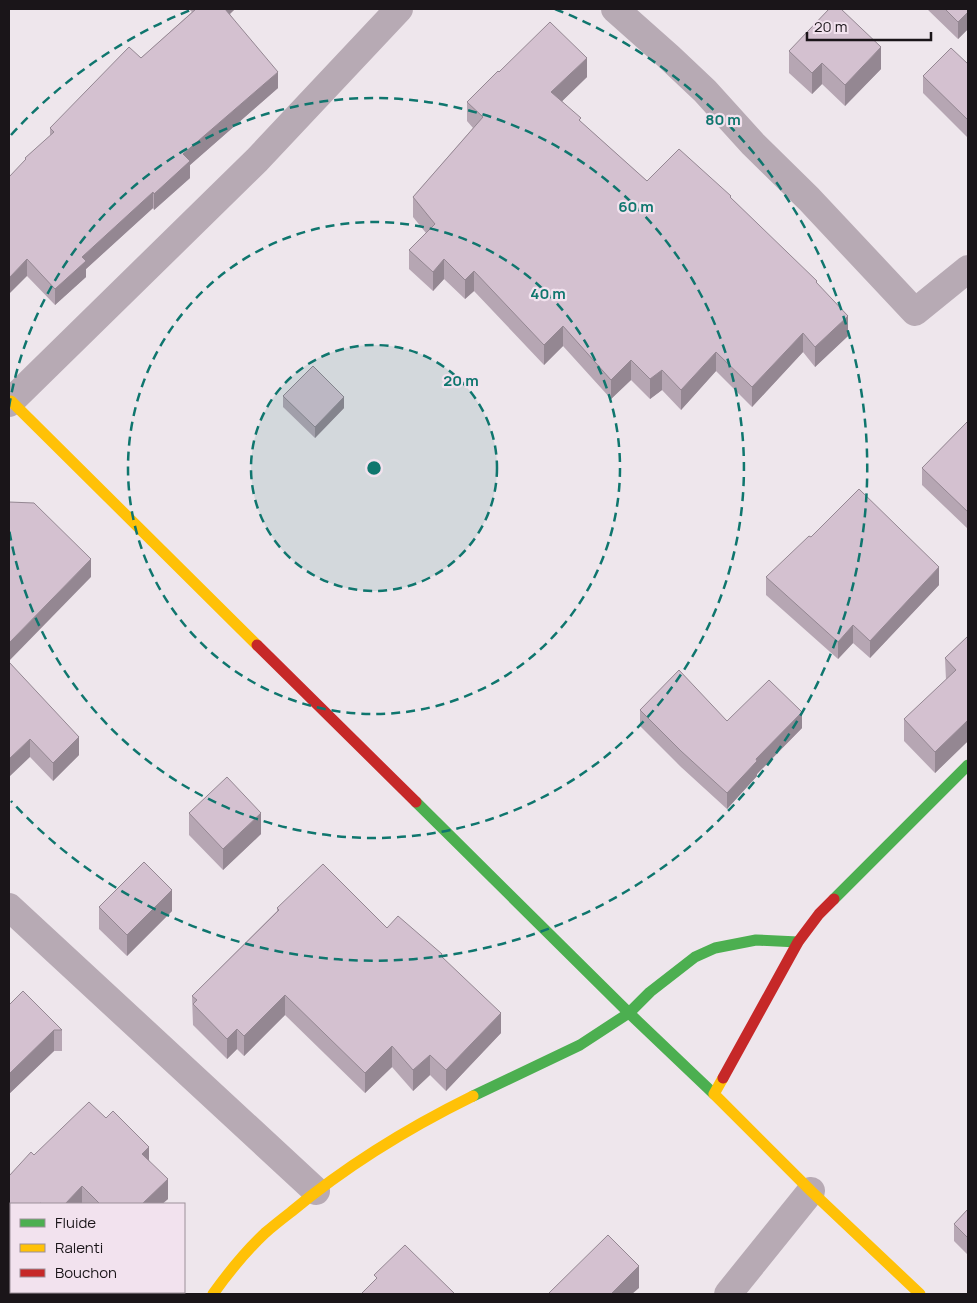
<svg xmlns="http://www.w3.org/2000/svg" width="977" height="1303" viewBox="0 0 977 1303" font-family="Manrope,sans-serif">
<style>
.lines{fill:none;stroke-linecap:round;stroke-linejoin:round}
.street{stroke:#b7aab4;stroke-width:28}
.fast{stroke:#4caf50;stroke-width:11}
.slow{stroke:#ffc107;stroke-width:11}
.jam{stroke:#c62828;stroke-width:11}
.wall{fill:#b6a6b3}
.shaded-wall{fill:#948792}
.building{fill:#d4c1d0;stroke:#948792}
.ring{fill:none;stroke:#0f766e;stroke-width:2.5;stroke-dasharray:9 6}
.centre{fill:#0f766e;stroke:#f2e2ee;stroke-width:2.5}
.ring-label{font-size:15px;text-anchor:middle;font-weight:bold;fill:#0f766e;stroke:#f2e2ee;stroke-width:4.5;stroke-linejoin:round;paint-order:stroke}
</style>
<rect width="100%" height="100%" fill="#eee6ec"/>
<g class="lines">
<!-- street -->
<path class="street" d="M 615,9 L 669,57 L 705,91 L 753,144 L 809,199 L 915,312 L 968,269
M 9,403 L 257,160 L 399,9
M 9,907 L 316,1191
M 728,1294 L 811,1191"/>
<!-- fast -->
<path class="fast" d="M 416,802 L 629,1013 L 714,1094
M 834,899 L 968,765
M 473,1096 L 580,1045 L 629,1013 L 650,992 L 695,957 L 715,948 L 756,940 L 798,942"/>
<!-- slow -->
<path class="slow" d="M 11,401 L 257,645
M 723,1078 L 714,1094 L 811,1191 L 920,1294
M 213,1294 C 228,1273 246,1251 265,1233 C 273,1226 282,1219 291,1212 C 346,1166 408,1128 473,1096"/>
<!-- jam -->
<path class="jam" d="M 257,645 L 416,802
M 723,1078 L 798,942 L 819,914 L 834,899"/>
</g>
<!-- wall -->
<path class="wall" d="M 189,9 L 235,9 L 230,14 L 278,88 L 190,165 L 190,178 L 154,210 L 153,208 L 86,269 L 86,277 L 55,305 L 27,276 L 25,158 L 50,136 L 50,128 L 141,58 L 192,12 Z
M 927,9 L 968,9 L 968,29 L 958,39 Z
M 789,51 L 881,69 L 845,106 L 822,84 L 812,94 L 789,73 Z
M 968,64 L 968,138 L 923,93 L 923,76 Z
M 499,72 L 587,77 L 562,101 L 581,122 L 647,181 L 731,198 L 817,283 L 848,336 L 815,367 L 803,352 L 752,407 L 716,371 L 681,410 L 662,390 L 650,399 L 631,380 L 611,399 L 563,346 L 544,365 L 474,291 L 465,299 L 444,279 L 433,291 L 409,269 L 409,250 L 426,233 L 413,217 L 413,197 L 473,128 L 467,121 L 467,102 Z
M 283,396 L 344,408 L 315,438 L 283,407 Z
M 968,421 L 968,529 L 922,485 L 922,468 Z
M 811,537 L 939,585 L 870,658 L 853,643 L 838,659 L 766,595 L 766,577 Z
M 968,636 L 968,741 L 935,773 L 904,741 L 904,719 L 946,680 L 945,658 Z
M 9,662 L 79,755 L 53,781 L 30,757 Z
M 640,710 L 727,721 L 802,728 L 757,774 L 757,776 L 727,809 L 681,767 L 640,726 Z
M 189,813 L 261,834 L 223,870 L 189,835 Z
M 99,907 L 172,911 L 127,956 L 99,929 Z
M 277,908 L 387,928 L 442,957 L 501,1033 L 446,1091 L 430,1075 L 413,1091 L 392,1067 L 365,1093 L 285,1015 L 244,1056 L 237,1049 L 227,1059 L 193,1025 L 192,996 L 277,911 Z
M 9,1005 L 62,1030 L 62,1051 L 54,1051 L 9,1094 Z
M 34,1155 L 149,1160 L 168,1199 L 162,1204 L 11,1204 L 11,1253 L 9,1251 L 9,1176 Z
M 968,1209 L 968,1255 L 954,1241 L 954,1224 Z"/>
<!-- shaded-wall -->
<path class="shaded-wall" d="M 222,9 L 235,9 L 222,21 Z
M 968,12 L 968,29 L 958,39 L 958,22 Z
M 881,47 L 881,69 L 845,106 L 845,85 Z
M 587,58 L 587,77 L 551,112 L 551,92 Z
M 822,63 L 822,84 L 812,94 L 812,73 Z
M 278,72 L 278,88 L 190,165 L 190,178 L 154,210 L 154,194 L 183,154 Z
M 153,192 L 153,208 L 86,269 L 86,277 L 55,305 L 55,289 L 82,257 Z
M 27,259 L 27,276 L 9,294 L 9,278 Z
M 444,259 L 444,279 L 433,291 L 433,272 Z
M 474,271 L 474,291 L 465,299 L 465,280 Z
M 848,316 L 848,336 L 815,367 L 815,347 Z
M 563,326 L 563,346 L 544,365 L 544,345 Z
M 803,333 L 803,352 L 752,407 L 752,387 Z
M 716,352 L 716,371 L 681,410 L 681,390 Z
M 631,360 L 631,380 L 611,399 L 611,380 Z
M 662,370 L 662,390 L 650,399 L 650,379 Z
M 344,397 L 344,408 L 315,438 L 315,427 Z
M 91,559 L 91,577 L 9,661 L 9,643 Z
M 939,567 L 939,585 L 870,658 L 870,641 Z
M 853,625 L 853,643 L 838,659 L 838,642 Z
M 802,712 L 802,728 L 757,774 L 757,776 L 727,809 L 727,793 L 756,759 Z
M 968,720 L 968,741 L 935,773 L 935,752 Z
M 79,737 L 79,755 L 53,781 L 53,763 Z
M 30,739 L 30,757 L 9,777 L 9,759 Z
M 261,813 L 261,834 L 223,870 L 223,849 Z
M 172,890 L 172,911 L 127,956 L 127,935 Z
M 285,995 L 285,1015 L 244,1056 L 244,1036 Z
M 501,1013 L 501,1033 L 446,1091 L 446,1070 Z
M 237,1029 L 237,1049 L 227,1059 L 227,1039 Z
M 54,1030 L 54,1051 L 9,1094 L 9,1074 Z
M 392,1046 L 392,1067 L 365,1093 L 365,1073 Z
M 430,1055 L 430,1075 L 413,1091 L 413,1070 Z
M 149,1147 L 149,1167 L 142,1154 Z
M 168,1179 L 168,1199 L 162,1204 L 142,1204 Z
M 82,1186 L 82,1204 L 65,1204 Z
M 639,1266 L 639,1288 L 632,1294 L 611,1294 Z"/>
<!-- building -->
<path class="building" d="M 196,9 L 225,9 L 278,72 L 183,154 L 190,161 L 154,194 L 153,192 L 82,257 L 86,261 L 55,289 L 27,259 L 9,278 L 9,177 L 26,159 L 25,158 L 54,132 L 50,128 L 129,47 L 141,58 Z
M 829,9 L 841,9 L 881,47 L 845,85 L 822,63 L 812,73 L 789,51 Z
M 945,9 L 968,9 L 968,12 L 958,22 Z
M 550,22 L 587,58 L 551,92 L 581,118 L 579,120 L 647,181 L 679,149 L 731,196 L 730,197 L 817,281 L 816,282 L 848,316 L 815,347 L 803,333 L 752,387 L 716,352 L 681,390 L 662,370 L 650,379 L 631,360 L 611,380 L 563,326 L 544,345 L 474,271 L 465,280 L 444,259 L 433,272 L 409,250 L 435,224 L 413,197 L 483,117 L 467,102 L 498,71 L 499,72 Z
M 951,48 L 968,64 L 968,120 L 923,76 Z
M 313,366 L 344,397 L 315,427 L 283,396 Z
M 968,421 L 968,512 L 922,468 Z
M 859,489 L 939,567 L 870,641 L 853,625 L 838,642 L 766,577 L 809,536 L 811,537 Z
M 9,502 L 34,503 L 91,559 L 9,643 Z
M 968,636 L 968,720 L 935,752 L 904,719 L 956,670 L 945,658 Z
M 9,662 L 79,737 L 53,763 L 30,739 L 9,759 Z
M 679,670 L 727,721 L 769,680 L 802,712 L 756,759 L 757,761 L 727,793 L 681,751 L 640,710 Z
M 227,777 L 261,813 L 223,849 L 189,813 Z
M 144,862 L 172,890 L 127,935 L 99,907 Z
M 323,864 L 387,928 L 398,916 L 442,954 L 441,956 L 501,1013 L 446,1070 L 430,1055 L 413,1070 L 392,1046 L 365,1073 L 285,995 L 244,1036 L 237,1029 L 227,1039 L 193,1004 L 197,1000 L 192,996 L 279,910 L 277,908 Z
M 23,991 L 62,1030 L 54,1030 L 9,1074 L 9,1005 Z
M 89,1102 L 106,1118 L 113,1111 L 149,1147 L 142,1154 L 168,1179 L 142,1204 L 100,1204 L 82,1186 L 65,1204 L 42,1204 L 40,1203 L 39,1204 L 11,1204 L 11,1233 L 9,1231 L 9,1176 L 31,1152 L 34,1155 Z
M 968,1209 L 968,1238 L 954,1224 Z
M 608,1235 L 639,1266 L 611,1294 L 548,1294 Z
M 405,1245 L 455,1294 L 361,1294 L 377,1278 L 374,1275 Z"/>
<!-- distance rings -->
<circle cx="374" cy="468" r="123" fill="#0f766e" fill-opacity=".12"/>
<g class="ring">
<circle cx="374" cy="468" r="123"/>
<circle cx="374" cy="468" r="246"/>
<path d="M9 407A370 370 0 1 1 9 529"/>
<path d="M11 135A493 493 0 0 1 193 9M555 9A493 493 0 1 1 11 801"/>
</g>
<circle cx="374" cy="468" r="8" class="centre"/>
<g class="ring-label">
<text x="723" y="125">80 m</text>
<text x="636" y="212">60 m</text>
<text x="548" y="299">40 m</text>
<text x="461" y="386">20 m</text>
</g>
<!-- border -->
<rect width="977" height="1303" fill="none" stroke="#1a1519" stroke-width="20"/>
<!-- legend -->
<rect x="10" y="1203" width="175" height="90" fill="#f2e2ee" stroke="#9c9099"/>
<rect x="20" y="1219" width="25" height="8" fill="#4caf50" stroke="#9c9099"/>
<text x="55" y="1228" font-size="15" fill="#1a1519">Fluide</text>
<rect x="20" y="1244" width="25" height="8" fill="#ffc107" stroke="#9c9099"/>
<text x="55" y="1253" font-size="15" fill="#1a1519">Ralenti</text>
<rect x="20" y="1269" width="25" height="8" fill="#c62828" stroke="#9c9099"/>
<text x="55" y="1278" font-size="15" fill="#1a1519">Bouchon</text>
<!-- scale -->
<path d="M807 32v8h124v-8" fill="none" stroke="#1a1519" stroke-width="2.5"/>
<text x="814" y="32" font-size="15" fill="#1a1519" stroke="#f2e2ee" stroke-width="4" paint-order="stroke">20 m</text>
</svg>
